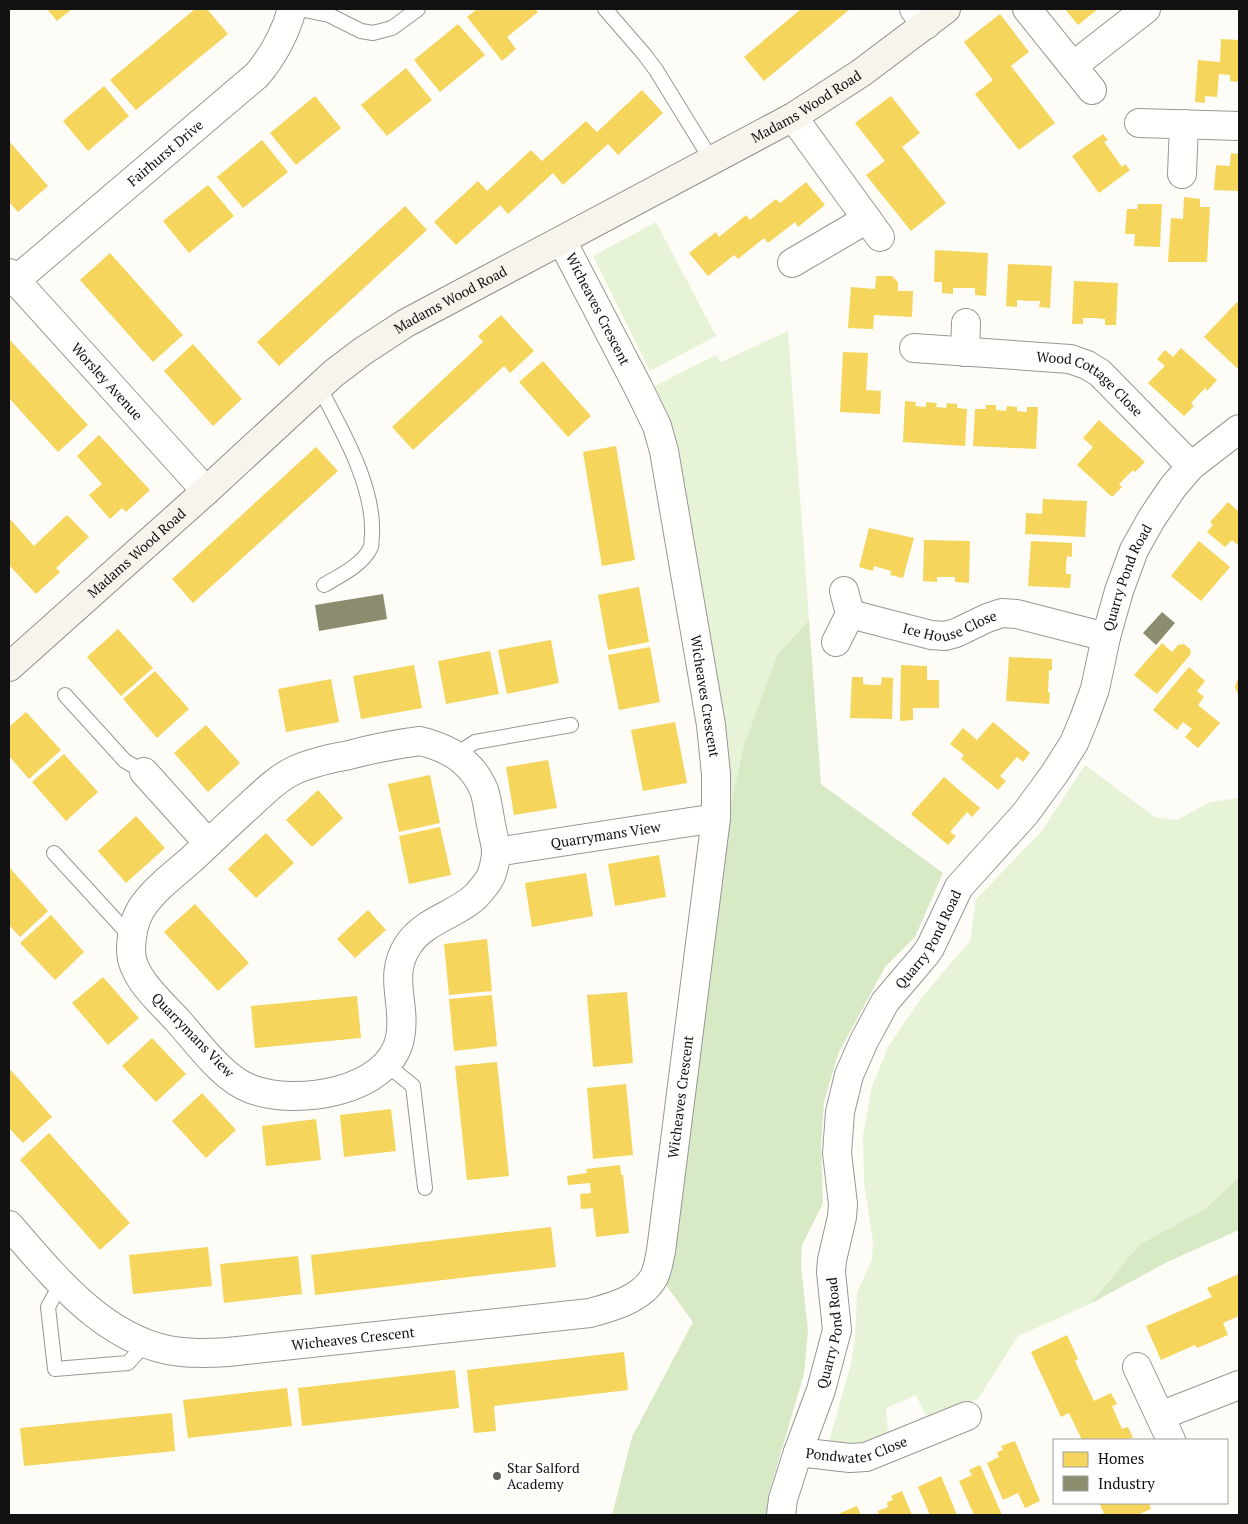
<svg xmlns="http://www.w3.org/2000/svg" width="1248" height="1524" viewBox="0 0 1248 1524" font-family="'PT Serif',serif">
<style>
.green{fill:#e7f3d7}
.forest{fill:#d8eac5}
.homes{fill:#f6d55c}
.industry{fill:#8c8c6e}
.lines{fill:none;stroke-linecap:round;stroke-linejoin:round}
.lane-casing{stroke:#979795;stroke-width:16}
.street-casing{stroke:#979795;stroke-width:30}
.secondary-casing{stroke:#8e8d8b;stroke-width:30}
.lane{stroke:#fffffe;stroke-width:14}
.street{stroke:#fffffe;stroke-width:28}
.secondary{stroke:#f6f4eb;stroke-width:28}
.poi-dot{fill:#646362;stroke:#fff;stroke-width:2}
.labels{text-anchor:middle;stroke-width:5;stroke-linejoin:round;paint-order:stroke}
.street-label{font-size:14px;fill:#111;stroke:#fff}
.poi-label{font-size:14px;fill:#111;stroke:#fff;text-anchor:start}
</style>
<rect width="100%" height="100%" fill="#fdfcf7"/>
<!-- green -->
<path class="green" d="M 656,222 L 716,336 L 650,371 L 593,256 Z
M 788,331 L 809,620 L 777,655 L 744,745 L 731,803 L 726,734 L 675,439 L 653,387 L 716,355 L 721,362 Z
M 1085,765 L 1155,817 L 1177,820 L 1210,802 L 1239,798 L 1239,1177 L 1206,1208 L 1139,1245 L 1090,1304 L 1018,1336 L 978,1399 L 934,1417 L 925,1414 L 916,1395 L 886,1408 L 888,1429 L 883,1438 L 861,1446 L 829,1441 L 851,1364 L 855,1339 L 857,1293 L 872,1259 L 873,1241 L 864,1183 L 863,1135 L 872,1087 L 888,1047 L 922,997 L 970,941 L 976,899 L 1041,832 Z"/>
<!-- forest -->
<path class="forest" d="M 809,620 L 821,784 L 943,873 L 915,937 L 885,967 L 838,1054 L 824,1102 L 821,1145 L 823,1203 L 802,1245 L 801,1266 L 808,1331 L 804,1374 L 769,1493 L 766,1515 L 612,1515 L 632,1437 L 693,1322 L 663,1281 L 725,861 L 731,803 L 744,745 L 777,655 Z
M 1239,1177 L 1239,1230 L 1169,1261 L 1090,1304 L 1139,1245 L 1206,1208 Z"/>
<!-- homes -->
<path class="homes" d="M 47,9 L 72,9 L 57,21 Z
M 195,9 L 207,9 L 228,34 L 136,110 L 110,80 Z
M 477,9 L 535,9 L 538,12 L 507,37 L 516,49 L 502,61 L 467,17 Z
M 801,9 L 850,9 L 764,81 L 744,57 Z
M 1065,9 L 1098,9 L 1078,25 Z
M 1000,14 L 1029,52 L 1011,66 L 1055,123 L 1019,150 L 975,94 L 993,80 L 964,42 Z
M 458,24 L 485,55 L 440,92 L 414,60 Z
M 1221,39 L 1239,40 L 1239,82 L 1230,81 L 1230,75 L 1219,74 L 1217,97 L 1205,96 L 1205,103 L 1195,102 L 1198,60 L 1220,62 Z
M 406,68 L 432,100 L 387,136 L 361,105 Z
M 104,86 L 129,116 L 88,151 L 63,121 Z
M 642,90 L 663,113 L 618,155 L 608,144 L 563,185 L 553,173 L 508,214 L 500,205 L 456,245 L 434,222 L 478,181 L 487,191 L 531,150 L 542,161 L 586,121 L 597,132 Z
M 315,96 L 341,128 L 296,165 L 270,133 Z
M 891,96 L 920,133 L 902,147 L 946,203 L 911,231 L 866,175 L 885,161 L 855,123 Z
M 1103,134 L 1108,140 L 1104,142 L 1122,167 L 1125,164 L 1130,170 L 1099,193 L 1072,156 Z
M 262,140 L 288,172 L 243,208 L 217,177 Z
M 9,141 L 48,186 L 18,212 L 9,202 Z
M 1231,153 L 1239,154 L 1239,191 L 1214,190 L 1216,165 L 1230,166 Z
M 806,182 L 825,205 L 798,227 L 795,222 L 768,243 L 764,238 L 738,259 L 734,255 L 708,276 L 689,253 L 716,232 L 719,237 L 746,215 L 750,220 L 776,199 L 780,203 Z
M 208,185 L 234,216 L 189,253 L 163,221 Z
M 1184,197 L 1200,199 L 1200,207 L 1210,207 L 1207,262 L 1168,262 L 1171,218 L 1183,219 Z
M 1138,204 L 1162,204 L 1160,247 L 1134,246 L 1135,234 L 1125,234 L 1127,209 L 1137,209 Z
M 405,206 L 427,230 L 279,366 L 257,342 Z
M 935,250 L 988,253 L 986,296 L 975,295 L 975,288 L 953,288 L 953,294 L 942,293 L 942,282 L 934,282 Z
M 110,253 L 183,335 L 153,362 L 80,280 Z
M 1008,264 L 1052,266 L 1050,308 L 1039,307 L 1040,301 L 1029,301 L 1017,300 L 1017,307 L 1006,306 Z
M 876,276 L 892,276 L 898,282 L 898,291 L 913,291 L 912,317 L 874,315 L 873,329 L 848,328 L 851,287 L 875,289 Z
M 1074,281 L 1118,283 L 1116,325 L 1105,325 L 1105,319 L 1094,318 L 1083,318 L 1083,324 L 1072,324 Z
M 1237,302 L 1239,304 L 1239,370 L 1204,337 Z
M 501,315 L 534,351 L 510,373 L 504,366 L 413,450 L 392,427 L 483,342 L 478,336 Z
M 9,339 L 88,425 L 58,452 L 9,398 Z
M 193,344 L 242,399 L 213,426 L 164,371 Z
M 1181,348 L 1217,380 L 1207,391 L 1205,388 L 1191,403 L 1194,406 L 1184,416 L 1148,383 L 1165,366 L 1157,359 L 1165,350 L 1173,357 Z
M 843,352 L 868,353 L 866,390 L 881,391 L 880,414 L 840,412 Z
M 543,361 L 591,416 L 568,437 L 519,382 Z
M 905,401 L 916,402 L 915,406 L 926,407 L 926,402 L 937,403 L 936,407 L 946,408 L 947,403 L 957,404 L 957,408 L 967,409 L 965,446 L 903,442 Z
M 986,405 L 996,405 L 996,410 L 1006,411 L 1007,406 L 1017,407 L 1017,411 L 1027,412 L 1027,407 L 1038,407 L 1036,449 L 973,446 L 975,409 L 986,409 Z
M 1099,420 L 1145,462 L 1135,472 L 1133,470 L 1119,484 L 1122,487 L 1112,497 L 1077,465 L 1093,447 L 1083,438 Z
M 99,435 L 150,490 L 126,512 L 122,508 L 110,519 L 89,495 L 102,484 L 77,456 Z
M 616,446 L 635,560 L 602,566 L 583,452 Z
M 316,447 L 338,471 L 193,603 L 172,579 Z
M 1043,499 L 1087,501 L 1085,537 L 1025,534 L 1026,513 L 1042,514 Z
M 1228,502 L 1239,512 L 1239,546 L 1232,540 L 1225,547 L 1207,532 L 1213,525 L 1210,522 Z
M 67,515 L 89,537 L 56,568 L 60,572 L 36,594 L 9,565 L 9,518 L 34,546 Z
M 869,528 L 914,538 L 903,578 L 890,575 L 891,571 L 874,566 L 873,571 L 859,567 Z
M 924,540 L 970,541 L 969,583 L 955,582 L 955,577 L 937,577 L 937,582 L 923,581 Z
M 1031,541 L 1072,543 L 1072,557 L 1067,556 L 1066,565 L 1066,574 L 1071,574 L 1070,588 L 1028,586 Z
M 1199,541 L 1230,567 L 1201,601 L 1171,576 Z
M 639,587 L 649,642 L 608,650 L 598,595 Z
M 118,629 L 153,668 L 121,696 L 87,657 Z
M 551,640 L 559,683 L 507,694 L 498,650 Z
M 1162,643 L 1172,652 L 1178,645 L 1184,644 L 1191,650 L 1190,655 L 1157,694 L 1134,675 Z
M 650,647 L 660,702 L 619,710 L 608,655 Z
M 490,651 L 499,694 L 446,704 L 438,661 Z
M 1009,657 L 1052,659 L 1052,670 L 1049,670 L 1048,692 L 1050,693 L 1049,704 L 1006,701 Z
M 414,665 L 422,708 L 361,719 L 353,676 Z
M 901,665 L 927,666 L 927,680 L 939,680 L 939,708 L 913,708 L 913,720 L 900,721 Z
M 1189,667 L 1205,681 L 1197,691 L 1204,697 L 1198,705 L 1220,723 L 1198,748 L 1185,737 L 1192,729 L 1183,722 L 1177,730 L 1153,710 Z
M 155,671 L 189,709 L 157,738 L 123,699 Z
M 852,677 L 863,677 L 863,684 L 872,685 L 881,685 L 882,677 L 893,678 L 892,719 L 850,718 Z
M 331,679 L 339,722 L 286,732 L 278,689 Z
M 1237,681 L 1239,681 L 1239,696 L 1235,687 Z
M 26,712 L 61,750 L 29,779 L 9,756 L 9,727 Z
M 675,722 L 687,783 L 643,791 L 631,730 Z
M 993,722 L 1030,753 L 1023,762 L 1017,757 L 1000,776 L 1006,781 L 998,790 L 961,759 L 964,755 L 950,744 L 963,728 L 977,740 Z
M 206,725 L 240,763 L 208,792 L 174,753 Z
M 64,754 L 98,792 L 66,821 L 32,782 Z
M 548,760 L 557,808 L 514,815 L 506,767 Z
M 430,775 L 440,823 L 399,832 L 388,784 Z
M 944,777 L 980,808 L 972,817 L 967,812 L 950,832 L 956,836 L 948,845 L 911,814 Z
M 318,790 L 343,818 L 312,847 L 286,820 Z
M 136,816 L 165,848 L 126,883 L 98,851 Z
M 440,827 L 451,875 L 409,884 L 399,836 Z
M 266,833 L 294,863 L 256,898 L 228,869 Z
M 659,855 L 666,897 L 615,906 L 608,864 Z
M 9,867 L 48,911 L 20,937 L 9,925 Z
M 586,873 L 593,916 L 532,927 L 525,883 Z
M 195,904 L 249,963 L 218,991 L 164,932 Z
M 368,910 L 386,930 L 355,958 L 337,939 Z
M 51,915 L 84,952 L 55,980 L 20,943 Z
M 487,939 L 492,991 L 449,995 L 444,944 Z
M 103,977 L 139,1018 L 108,1045 L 72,1003 Z
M 627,992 L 633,1063 L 593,1067 L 587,995 Z
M 492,995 L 497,1046 L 454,1051 L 449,999 Z
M 357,996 L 361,1038 L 255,1048 L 251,1006 Z
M 152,1038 L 186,1074 L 156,1102 L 122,1066 Z
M 497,1062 L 509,1176 L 467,1180 L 455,1066 Z
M 9,1068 L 52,1117 L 23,1143 L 9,1128 Z
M 626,1084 L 633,1155 L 593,1159 L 587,1088 Z
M 202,1093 L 236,1130 L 206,1158 L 172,1121 Z
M 391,1109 L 396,1151 L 344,1157 L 340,1115 Z
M 316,1119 L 321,1160 L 266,1166 L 262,1126 Z
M 49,1133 L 130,1223 L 100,1250 L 20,1160 Z
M 620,1165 L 621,1175 L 623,1175 L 629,1233 L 596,1237 L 593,1208 L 581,1209 L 580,1194 L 591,1193 L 590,1183 L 568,1185 L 567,1176 L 587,1173 L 586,1169 Z
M 551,1227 L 556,1267 L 315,1295 L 311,1255 Z
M 208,1247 L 212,1286 L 133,1294 L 129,1255 Z
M 298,1256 L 302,1294 L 224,1303 L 220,1264 Z
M 1239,1274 L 1239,1316 L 1223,1323 L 1228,1335 L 1197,1348 L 1195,1345 L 1161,1360 L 1146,1326 L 1212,1297 L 1207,1288 Z
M 1067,1335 L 1078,1359 L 1075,1361 L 1094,1401 L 1111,1393 L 1117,1404 L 1112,1406 L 1122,1429 L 1128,1427 L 1133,1437 L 1127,1440 L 1082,1440 L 1069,1413 L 1061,1417 L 1031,1352 Z
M 624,1352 L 628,1390 L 494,1406 L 496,1431 L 474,1433 L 467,1370 Z
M 455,1370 L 459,1408 L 302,1426 L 298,1388 Z
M 287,1388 L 292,1426 L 188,1438 L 183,1400 Z
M 172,1413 L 175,1451 L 24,1466 L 20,1428 Z
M 1015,1441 L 1040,1501 L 1025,1508 L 1018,1493 L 1003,1500 L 987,1463 L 999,1457 L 997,1452 L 1003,1450 L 1001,1446 Z
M 980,1465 L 1002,1515 L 974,1515 L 959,1481 L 972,1475 L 969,1470 Z
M 941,1476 L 957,1515 L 930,1515 L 918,1487 Z
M 902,1491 L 912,1515 L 879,1515 L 878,1511 L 888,1507 L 887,1502 L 893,1500 L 891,1496 Z
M 1099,1503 L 1149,1503 L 1151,1509 L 1138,1515 L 1100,1515 L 1104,1513 Z
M 857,1506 L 861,1515 L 836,1515 Z"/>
<!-- industry -->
<path class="industry" d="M 383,594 L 387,619 L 319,631 L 315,605 Z
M 1162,612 L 1175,623 L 1156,645 L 1143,633 Z"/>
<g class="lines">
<defs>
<path id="lane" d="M 299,9 L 329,15 L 361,31 L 373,33 L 392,28 L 418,9
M 605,9 L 644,54 L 656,70 L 712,161
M 319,387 C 342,430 375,487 372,536 C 371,539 372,544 371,547 C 363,565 339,576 324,585
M 65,695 L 125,761 L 144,772
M 455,755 L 475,742 L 571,725
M 54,853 L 132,938
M 386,1064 L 413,1086 L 425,1188
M 61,1283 L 48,1307 L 55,1369 L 128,1363 L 146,1343"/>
<g id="street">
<path d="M 914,9 L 926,25"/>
<path d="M 1027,9 L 1092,90"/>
<path d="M 1073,66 L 1146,9"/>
<path d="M 793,117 L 880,237"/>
<path d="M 1139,123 L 1239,126"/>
<path d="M 1182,174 L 1184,124"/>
<path d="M 792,263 L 867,219"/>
<path id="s1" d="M 9,273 L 206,491"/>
<path id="s2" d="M 16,280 L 257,75 C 274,55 285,34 292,9"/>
<path id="s3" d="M 914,348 L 1070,359 L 1087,365 L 1100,373 L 1191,466"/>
<path d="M 965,352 L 966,323"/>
<path id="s4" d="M 850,614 L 931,635 L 945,636 L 956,633 L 987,618 L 1002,613 L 1017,614 L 1106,637"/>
<path d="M 836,642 L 850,614 L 844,591"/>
<path d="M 420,741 C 436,745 453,751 465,763 C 473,770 480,781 484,790 C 488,802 489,817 492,829 C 493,836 496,844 496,851 C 496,857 494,867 492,873 C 490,881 481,890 476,896 C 456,915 423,921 408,945 C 387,977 407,1004 400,1038 C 389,1093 295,1106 251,1089 C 223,1079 198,1043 178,1021 C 162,1003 132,978 131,952 C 131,938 134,921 141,909 C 154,889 175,874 193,858 C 212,840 231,822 251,804 C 264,792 278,778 295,770 C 312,762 330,759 349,755 C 372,749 396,744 420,741 Z"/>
<path d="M 144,772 L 208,843"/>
<path id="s5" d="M 496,852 L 716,818"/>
<path id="s6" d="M 9,1225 C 52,1274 100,1336 168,1350 C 188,1354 208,1353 228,1352 L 590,1313 C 612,1307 642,1299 654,1277 C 658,1269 659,1260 661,1251 L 716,818 L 716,774 L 711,725 L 664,451 L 657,426 L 638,387 L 562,241"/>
<path d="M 1137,1367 L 1171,1440"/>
<path d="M 1160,1416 L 1239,1385"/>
<path id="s7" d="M 798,1452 L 850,1458 L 866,1457 L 967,1416"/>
<path id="s8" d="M 781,1515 L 783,1499 L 798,1452 L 821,1390 L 837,1330 L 831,1272 L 832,1260 L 842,1217 L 843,1204 L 837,1153 L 840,1112 L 849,1075 L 864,1041 L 885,1002 L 925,955 L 930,948 L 959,887 L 1025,814 L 1055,773 L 1074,743 L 1084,719 L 1095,689 L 1106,637 L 1119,591 L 1134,550 L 1152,518 L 1173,487 L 1191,466 L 1239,429"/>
</g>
<g id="secondary">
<path id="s9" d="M 9,667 L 206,491 L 334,373 L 363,351 L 406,323 L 793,117 L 861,73 L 946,9"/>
</g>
</defs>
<!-- lane casing -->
<use href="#lane" class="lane-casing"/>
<!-- street casing -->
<use href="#street" class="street-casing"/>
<!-- secondary casing -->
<use href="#secondary" class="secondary-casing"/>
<!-- lane -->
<use href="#lane" class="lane"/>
<!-- street -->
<use href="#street" class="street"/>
<!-- secondary -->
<use href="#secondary" class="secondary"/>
</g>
<!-- markers -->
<circle class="poi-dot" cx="497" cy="1476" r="5"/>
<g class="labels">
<!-- street labels -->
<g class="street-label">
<text dy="5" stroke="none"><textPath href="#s9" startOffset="981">Madams Wood Road</textPath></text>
<text dy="5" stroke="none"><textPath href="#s2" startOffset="196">Fairhurst Drive</textPath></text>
<text dy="5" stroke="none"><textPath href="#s9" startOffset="576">Madams Wood Road</textPath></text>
<text transform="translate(598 309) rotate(63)" y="5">Wicheaves Crescent</text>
<text dy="5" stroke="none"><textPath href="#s1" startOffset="146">Worsley Avenue</textPath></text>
<text dy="5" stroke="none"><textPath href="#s3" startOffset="185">Wood Cottage Close</textPath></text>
<text dy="5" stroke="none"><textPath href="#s9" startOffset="171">Madams Wood Road</textPath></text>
<text dy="5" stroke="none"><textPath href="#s8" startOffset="1030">Quarry Pond Road</textPath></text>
<text dy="5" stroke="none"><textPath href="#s4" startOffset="104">Ice House Close</textPath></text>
<text transform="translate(705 696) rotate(81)" y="5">Wicheaves Crescent</text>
<text dy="5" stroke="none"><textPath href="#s5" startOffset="111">Quarrymans View</textPath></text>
<text dy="5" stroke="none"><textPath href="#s8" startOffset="610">Quarry Pond Road</textPath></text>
<text transform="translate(193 1035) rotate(46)" y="5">Quarrymans View</text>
<text dy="5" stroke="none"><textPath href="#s6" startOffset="888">Wicheaves Crescent</textPath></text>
<text dy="5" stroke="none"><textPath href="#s8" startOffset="190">Quarry Pond Road</textPath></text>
<text dy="5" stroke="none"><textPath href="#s6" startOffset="392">Wicheaves Crescent</textPath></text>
<text dy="5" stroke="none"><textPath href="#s7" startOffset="60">Pondwater Close</textPath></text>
</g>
<!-- poi labels -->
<g class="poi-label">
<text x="507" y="1473">Star Salford<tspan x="507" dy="16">Academy</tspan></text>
</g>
</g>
<!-- border -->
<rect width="1248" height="1524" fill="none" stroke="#111111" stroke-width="20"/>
<!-- legend -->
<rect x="1053" y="1439" width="175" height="65" fill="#ffffff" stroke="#a0a0a0"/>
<rect x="1063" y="1452" width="25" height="15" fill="#f6d55c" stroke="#a0a0a0"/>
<text x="1098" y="1464" font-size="15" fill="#111111">Homes</text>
<rect x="1063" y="1476" width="25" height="15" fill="#8c8c6e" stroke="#a0a0a0"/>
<text x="1098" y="1489" font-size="15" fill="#111111">Industry</text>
</svg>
